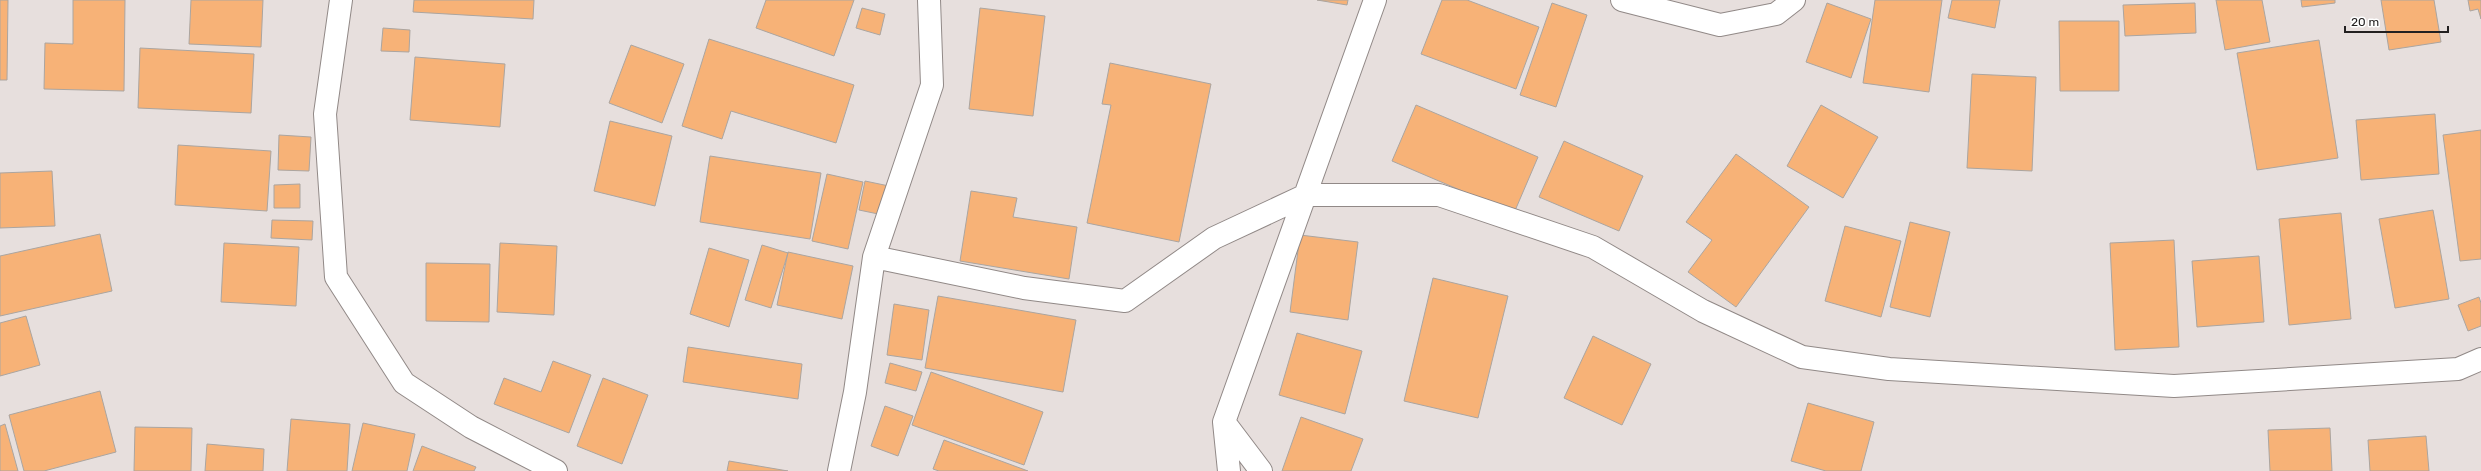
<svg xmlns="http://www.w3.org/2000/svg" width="2481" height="471" viewBox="0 0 2481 471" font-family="Rubik,sans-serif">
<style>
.building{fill:#f7b277;stroke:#aba5a0}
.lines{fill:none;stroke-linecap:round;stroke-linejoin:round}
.minor-casing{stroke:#918987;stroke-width:24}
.minor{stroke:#fff;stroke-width:22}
</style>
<rect width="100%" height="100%" fill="#e7dfdd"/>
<!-- building -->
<path class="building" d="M 0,0 L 8,0 L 7,80 L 0,80 Z
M 73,0 L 125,0 L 124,91 L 44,89 L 45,43 L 73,44 Z
M 191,0 L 263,0 L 261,47 L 189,44 Z
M 414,0 L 534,0 L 533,19 L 413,12 Z
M 766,0 L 854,0 L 834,56 L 756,28 Z
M 1317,0 L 1348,0 L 1347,5 Z
M 1442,0 L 1467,0 L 1539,27 L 1516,89 L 1421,54 Z
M 1875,0 L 1942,0 L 1929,92 L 1863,83 Z
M 1952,0 L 2000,0 L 1995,28 L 1948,18 Z
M 2216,0 L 2262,0 L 2270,42 L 2225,50 Z
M 2301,0 L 2335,0 L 2335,3 L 2302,7 Z
M 2381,0 L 2434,0 L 2441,42 L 2389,50 Z
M 2468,0 L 2481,0 L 2481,19 L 2478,9 L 2470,11 Z
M 1552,3 L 1587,15 L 1556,107 L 1520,95 Z
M 1827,3 L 1871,19 L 1851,78 L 1806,62 Z
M 2195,3 L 2196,33 L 2125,36 L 2123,5 Z
M 862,8 L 885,14 L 880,35 L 856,28 Z
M 980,8 L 1045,16 L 1033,116 L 969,109 Z
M 2059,21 L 2119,21 L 2119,91 L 2060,91 Z
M 383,28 L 410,30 L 409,52 L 381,51 Z
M 709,39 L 854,85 L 836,143 L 731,111 L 722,139 L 682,126 Z
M 2319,40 L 2338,158 L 2257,170 L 2237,53 Z
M 631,45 L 684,64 L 662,123 L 609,103 Z
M 140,48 L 254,54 L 251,113 L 138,108 Z
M 415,57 L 505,64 L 500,127 L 410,120 Z
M 1110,63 L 1211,84 L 1179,242 L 1087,223 L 1111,105 L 1102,104 Z
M 1972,74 L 2036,77 L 2032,171 L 1967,168 Z
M 1416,105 L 1538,157 L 1514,213 L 1392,161 Z
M 1821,105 L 1878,137 L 1843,198 L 1787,166 Z
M 2435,114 L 2439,174 L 2361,180 L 2356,120 Z
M 610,121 L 672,136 L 655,206 L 594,191 Z
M 2481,130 L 2481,259 L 2460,261 L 2443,135 Z
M 279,135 L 311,137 L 309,171 L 278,170 Z
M 1564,141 L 1643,176 L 1619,231 L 1539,197 Z
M 178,145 L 271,151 L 267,211 L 175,205 Z
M 1736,154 L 1809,207 L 1736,307 L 1688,272 L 1712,240 L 1686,222 Z
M 710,156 L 821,173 L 810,239 L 700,222 Z
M 52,171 L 55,226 L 0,228 L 0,173 Z
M 827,174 L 863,182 L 848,249 L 812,241 Z
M 865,181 L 889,186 L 883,215 L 859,210 Z
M 300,184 L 300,208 L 274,208 L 274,185 Z
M 971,191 L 1017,198 L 1013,217 L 1077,227 L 1069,279 L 960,261 Z
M 2433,210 L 2449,299 L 2395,308 L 2379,219 Z
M 2341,213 L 2351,319 L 2289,325 L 2279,219 Z
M 272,220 L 313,221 L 312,240 L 271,238 Z
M 1910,222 L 1950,232 L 1930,317 L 1890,307 Z
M 1845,226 L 1901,241 L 1881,317 L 1825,301 Z
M 100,234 L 112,291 L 0,316 L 0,256 Z
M 1300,235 L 1358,242 L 1348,320 L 1290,312 Z
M 2174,240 L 2179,347 L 2115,350 L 2110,243 Z
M 224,243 L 299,247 L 296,306 L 221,302 Z
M 500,243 L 557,246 L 554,315 L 497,312 Z
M 762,245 L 788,253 L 771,308 L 745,300 Z
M 709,248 L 749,260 L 729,327 L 690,314 Z
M 788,252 L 853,266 L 842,319 L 777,305 Z
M 2259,256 L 2264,322 L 2197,327 L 2192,261 Z
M 426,263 L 490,264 L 489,322 L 426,321 Z
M 1433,278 L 1508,296 L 1478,418 L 1404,401 Z
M 938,296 L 1076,320 L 1063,392 L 925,368 Z
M 2479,297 L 2481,303 L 2481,326 L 2468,331 L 2458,305 Z
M 894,304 L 929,310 L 922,360 L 887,355 Z
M 26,316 L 40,365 L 0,376 L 0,323 Z
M 1297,333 L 1362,351 L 1345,414 L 1279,395 Z
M 1593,336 L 1651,364 L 1622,425 L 1564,398 Z
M 688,347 L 802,364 L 798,399 L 683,382 Z
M 553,361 L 591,375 L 569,433 L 494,404 L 504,378 L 541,392 Z
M 890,363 L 922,372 L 916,391 L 885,383 Z
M 931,372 L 1043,412 L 1024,465 L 912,425 Z
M 603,378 L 648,395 L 622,464 L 577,446 Z
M 100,391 L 116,452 L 44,471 L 24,471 L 9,415 Z
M 1808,403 L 1874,422 L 1861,471 L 1826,471 L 1791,461 Z
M 885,406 L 913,416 L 898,456 L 871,446 Z
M 1301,417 L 1363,439 L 1351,471 L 1282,471 Z
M 291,419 L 350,424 L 347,471 L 287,471 Z
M 363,423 L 415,434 L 407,471 L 352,471 Z
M 5,424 L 18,471 L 0,471 L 0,426 Z
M 135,427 L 192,428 L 191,471 L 134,471 Z
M 2330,428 L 2332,471 L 2270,471 L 2268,430 Z
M 2426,436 L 2429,471 L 2370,471 L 2368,440 Z
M 944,440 L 1028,471 L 939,471 L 933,469 Z
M 207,444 L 264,449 L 263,471 L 205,471 Z
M 422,446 L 476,467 L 474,471 L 413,471 Z
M 729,461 L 788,471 L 727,471 Z"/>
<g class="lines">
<defs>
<path id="minor" d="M 341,0 L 325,114 L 336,277 L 404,383 L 471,427 L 556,471
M 1622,0 L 1720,25 L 1776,14 L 1794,0
M 874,257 L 1024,288 L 1125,301 L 1214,238 L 1306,195 L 1439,195 L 1593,247 L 1703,311 L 1802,357 L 1889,369 L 2174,386 L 2458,369 L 2481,359
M 1224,422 L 1261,471
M 839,471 L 855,392 L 874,257 L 932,85 L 929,0
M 1229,471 L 1224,422 L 1375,0"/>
</defs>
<!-- minor casing -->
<use href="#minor" class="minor-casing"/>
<!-- minor -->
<use href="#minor" class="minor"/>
</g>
<!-- scale -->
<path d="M2345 26v6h103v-6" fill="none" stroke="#232020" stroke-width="2"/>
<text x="2351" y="26" font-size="12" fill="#232020" stroke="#ffffff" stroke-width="3" paint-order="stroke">20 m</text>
</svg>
